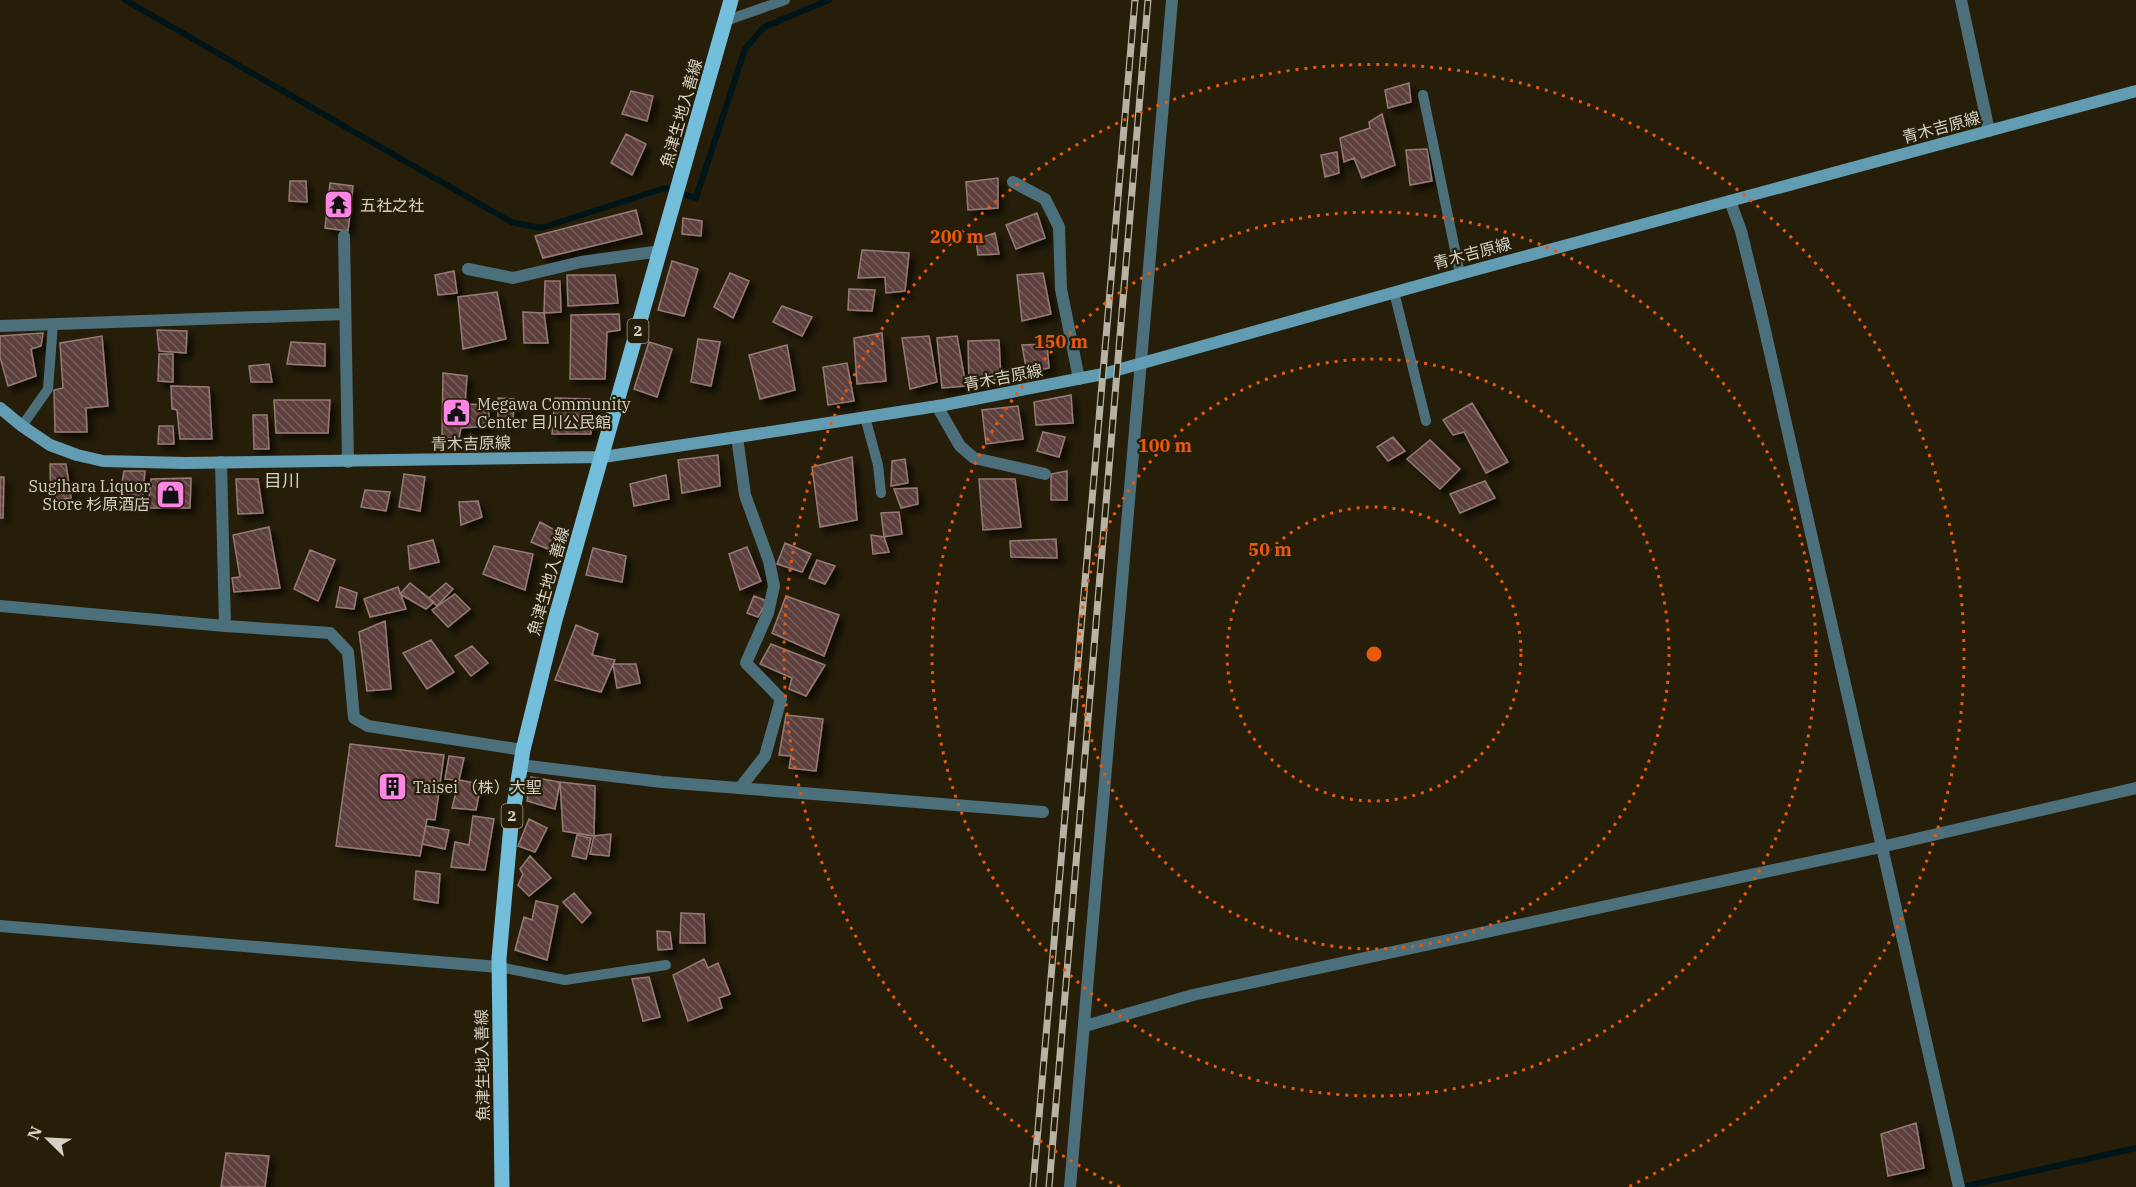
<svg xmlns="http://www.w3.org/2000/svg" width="2136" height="1187" viewBox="0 0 2136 1187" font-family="'IBM Plex Serif','Noto Sans JP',serif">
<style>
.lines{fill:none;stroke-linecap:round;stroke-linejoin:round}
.stream{stroke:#001518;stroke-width:6}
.building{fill:url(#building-back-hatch);stroke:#967a76;stroke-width:1.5;filter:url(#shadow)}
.lane{stroke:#4c6f7c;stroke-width:10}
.street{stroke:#4c6f7c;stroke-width:12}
.secondary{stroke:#629cb2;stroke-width:12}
.primary{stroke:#73bfdb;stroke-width:15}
.rail-casing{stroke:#b7b2a3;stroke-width:7}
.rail{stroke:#261e09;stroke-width:4.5;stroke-dasharray:14;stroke-linecap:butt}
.ring{fill:none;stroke:#e8590c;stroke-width:3;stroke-dasharray:3 6}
.labels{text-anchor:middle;stroke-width:4.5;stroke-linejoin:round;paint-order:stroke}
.shield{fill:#261e09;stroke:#a19b8c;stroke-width:1.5}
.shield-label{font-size:15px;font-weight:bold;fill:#d6d1c4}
.street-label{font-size:16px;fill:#d6d1c4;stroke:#261e09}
.poi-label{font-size:16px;fill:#d6d1c4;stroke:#261e09;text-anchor:start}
.neighbourhood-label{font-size:18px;fill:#d6d1c4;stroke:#261e09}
.centre{fill:#e8590c;stroke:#261e09;stroke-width:3}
.ring-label{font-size:18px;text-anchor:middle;font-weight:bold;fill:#e8590c;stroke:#261e09;stroke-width:4.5;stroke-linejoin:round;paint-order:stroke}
</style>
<defs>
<pattern id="building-back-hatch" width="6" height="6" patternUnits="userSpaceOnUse" patternTransform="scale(1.5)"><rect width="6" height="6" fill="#5d413e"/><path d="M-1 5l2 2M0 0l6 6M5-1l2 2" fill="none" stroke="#745b58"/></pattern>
<filter id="shadow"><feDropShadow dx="5.5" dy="5.5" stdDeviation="3" flood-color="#0009"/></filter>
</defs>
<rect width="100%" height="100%" fill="#261e09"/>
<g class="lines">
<!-- stream -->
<path class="stream" d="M 125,0 L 511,222 L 541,228 L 665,188 L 696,198 L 745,49 L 764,27 L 829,0
M 1962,1187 L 2136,1148"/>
</g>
<!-- building -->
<path class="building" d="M 1409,83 L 1411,102 L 1388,108 L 1385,90 Z
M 631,91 L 653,96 L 647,121 L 622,114 Z
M 1382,114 L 1395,165 L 1362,178 L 1354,158 L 1344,162 L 1340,138 L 1370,128 L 1369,122 Z
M 626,134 L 646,144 L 632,175 L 611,163 Z
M 1427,149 L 1432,181 L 1410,185 L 1406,150 Z
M 1337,152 L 1339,173 L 1325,177 L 1321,155 Z
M 998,178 L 998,208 L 968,210 L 966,182 Z
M 290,181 L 306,181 L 307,202 L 289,201 Z
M 330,183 L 353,186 L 348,231 L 325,228 Z
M 636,210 L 642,234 L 543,258 L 535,236 Z
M 1037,213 L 1045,238 L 1016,249 L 1006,225 Z
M 683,218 L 702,221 L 701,236 L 682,234 Z
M 995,233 L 999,254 L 978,255 L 976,239 Z
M 862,250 L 909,253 L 905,291 L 886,293 L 885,277 L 858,278 Z
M 672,261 L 698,269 L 684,316 L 658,310 Z
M 454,271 L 457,293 L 438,295 L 435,275 Z
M 730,273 L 749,281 L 733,318 L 714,307 Z
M 1043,273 L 1051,314 L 1022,321 L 1017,275 Z
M 567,275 L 615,275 L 618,303 L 568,306 Z
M 545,281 L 560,281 L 561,312 L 544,313 Z
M 849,289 L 875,290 L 872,311 L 848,310 Z
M 497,292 L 506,339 L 463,349 L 458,297 Z
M 782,306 L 812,317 L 802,336 L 773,322 Z
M 523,312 L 544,313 L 548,343 L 524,343 Z
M 619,314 L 620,330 L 607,332 L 605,379 L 570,379 L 571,315 Z
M 157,330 L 187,331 L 186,353 L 159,351 Z
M 43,333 L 41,346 L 31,349 L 36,376 L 8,386 L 0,357 L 0,336 Z
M 882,333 L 886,381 L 857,384 L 854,338 Z
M 102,336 L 108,406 L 86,408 L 87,432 L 55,432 L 54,390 L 63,388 L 60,343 Z
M 929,336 L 937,382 L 910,389 L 902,338 Z
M 957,336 L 966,386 L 942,388 L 937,338 Z
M 698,339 L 720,342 L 711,386 L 691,382 Z
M 999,340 L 1001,379 L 969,382 L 968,341 Z
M 291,342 L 325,344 L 325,366 L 287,364 Z
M 649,342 L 672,349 L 657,397 L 634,389 Z
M 1047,344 L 1049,368 L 1027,373 L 1022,345 Z
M 787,345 L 795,390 L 760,399 L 749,355 Z
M 159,354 L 173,354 L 173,382 L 158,381 Z
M 847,363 L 854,401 L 828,405 L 823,367 Z
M 269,364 L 272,382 L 251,382 L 249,366 Z
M 443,373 L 467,376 L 465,404 L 488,405 L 490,426 L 461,428 L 459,438 L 442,438 Z
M 171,386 L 209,387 L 212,439 L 180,439 L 177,410 L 172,409 Z
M 1071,395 L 1073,423 L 1036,425 L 1034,402 Z
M 498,398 L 514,399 L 513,423 L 498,424 Z
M 555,398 L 590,399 L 591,434 L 552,434 Z
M 274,400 L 330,400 L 328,433 L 276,433 Z
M 1472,403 L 1508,462 L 1486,473 L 1464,432 L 1453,435 L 1443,420 Z
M 1018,406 L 1023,439 L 986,444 L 982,410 Z
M 253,415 L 267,415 L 269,449 L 254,449 Z
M 159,426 L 173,426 L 174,444 L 158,444 Z
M 1043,432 L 1065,437 L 1059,457 L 1037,451 Z
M 1393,437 L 1405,451 L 1388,461 L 1377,447 Z
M 1430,440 L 1460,469 L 1440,489 L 1407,459 Z
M 718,455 L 720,486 L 682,493 L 678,460 Z
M 852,457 L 857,520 L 820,527 L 812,467 Z
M 905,459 L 908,483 L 891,486 L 892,461 Z
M 50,464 L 66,464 L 71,498 L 51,501 Z
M 124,471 L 145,471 L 142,504 L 118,504 Z
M 1067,471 L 1067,500 L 1051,500 L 1051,474 Z
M 404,474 L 425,477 L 420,511 L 399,507 Z
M 666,475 L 669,499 L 634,506 L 630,484 Z
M 0,477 L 4,477 L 3,518 L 0,518 Z
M 191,478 L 190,508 L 148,508 L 151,479 Z
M 236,479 L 258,479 L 263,513 L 238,514 Z
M 979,479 L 1015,479 L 1021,527 L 983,530 Z
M 1485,481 L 1495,498 L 1460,513 L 1450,494 Z
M 917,488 L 918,504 L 901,508 L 894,489 Z
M 365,490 L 390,492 L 386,511 L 361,507 Z
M 478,501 L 482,517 L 461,525 L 459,502 Z
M 899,512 L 902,534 L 884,537 L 881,513 Z
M 540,522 L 564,535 L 555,552 L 531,542 Z
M 269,527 L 280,588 L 234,592 L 232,578 L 240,577 L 233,535 Z
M 871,535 L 884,537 L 889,552 L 873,554 Z
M 1056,539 L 1057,558 L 1011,557 L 1010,541 Z
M 433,540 L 439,562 L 410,569 L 408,546 Z
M 785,543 L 811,554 L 802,572 L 777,564 Z
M 494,546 L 533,554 L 525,590 L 483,574 Z
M 747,547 L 761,581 L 740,590 L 729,554 Z
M 593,548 L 626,556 L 622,582 L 586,575 Z
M 310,550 L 335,560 L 318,601 L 294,589 Z
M 817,560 L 835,566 L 825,584 L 809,578 Z
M 410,583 L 434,602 L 426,609 L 400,594 Z
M 446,583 L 453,589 L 437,606 L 429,598 Z
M 340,587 L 357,593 L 354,609 L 336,607 Z
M 398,587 L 406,609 L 370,617 L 364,599 Z
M 455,594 L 470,609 L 448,627 L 432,610 Z
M 754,596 L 767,601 L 758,617 L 747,613 Z
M 786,596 L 839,615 L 824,656 L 772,633 Z
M 385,621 L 391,689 L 367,691 L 359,632 Z
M 576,625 L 598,634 L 592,655 L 615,660 L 601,692 L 555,680 Z
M 431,640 L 454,672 L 427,689 L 403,653 Z
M 771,644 L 825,665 L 806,696 L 789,689 L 792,678 L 760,664 Z
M 472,646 L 488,663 L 471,676 L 455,656 Z
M 613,664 L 636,664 L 640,683 L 617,688 Z
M 786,715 L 823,719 L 816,771 L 789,768 L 791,756 L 779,755 Z
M 350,744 L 444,755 L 435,820 L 427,819 L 420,856 L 336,846 Z
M 449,756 L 464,758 L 459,780 L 445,779 Z
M 531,777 L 560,782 L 555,809 L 527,801 Z
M 459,780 L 481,784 L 476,810 L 452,808 Z
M 560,782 L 595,786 L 594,836 L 563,831 Z
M 473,816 L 494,819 L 485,870 L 451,867 L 455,842 L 469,845 Z
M 529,819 L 547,828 L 535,852 L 518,846 Z
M 426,826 L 449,830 L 445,849 L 422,844 Z
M 611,834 L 609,856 L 590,854 L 594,836 Z
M 577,835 L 591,838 L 586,859 L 572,856 Z
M 530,856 L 551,878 L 529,896 L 518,885 L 523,874 L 520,869 Z
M 416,871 L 440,874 L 438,903 L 414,899 Z
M 574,893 L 591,913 L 582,923 L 563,902 Z
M 536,901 L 558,906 L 547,960 L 515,950 L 524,917 L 532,920 Z
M 681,913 L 704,914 L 705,943 L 680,943 Z
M 657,931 L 670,932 L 672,949 L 658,950 Z
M 704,959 L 708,968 L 718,963 L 730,994 L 719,998 L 722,1008 L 688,1021 L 673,975 Z
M 649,977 L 660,1017 L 643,1021 L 632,979 Z
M 1916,1123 L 1924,1168 L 1888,1176 L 1881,1134 Z
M 226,1153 L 269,1156 L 265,1187 L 221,1187 Z"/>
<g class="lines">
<!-- lane -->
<path class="lane" d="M 725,21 L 785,0
M 1423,95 L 1460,274
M 1394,292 L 1426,421
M 865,417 L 878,465 L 881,493
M 22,426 L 48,389 L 53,324
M 499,967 L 565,980 L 666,965"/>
<!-- street -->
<path class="street" d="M 1961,0 L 1989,131
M 1013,182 L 1045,199 L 1059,227 L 1061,289 L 1079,379
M 1730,201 L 1741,231 L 1761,313 L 1959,1187
M 344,236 L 348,462
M 468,269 L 513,278 L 581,262 L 661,251
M 0,326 L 345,314
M 937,406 L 960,446 L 974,458 L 1045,474
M 737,437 L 745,495 L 769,561 L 774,586 L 768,613 L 746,663 L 781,699 L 765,756 L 740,788
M 221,462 L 225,626
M 0,606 L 225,626 L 330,633 L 348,652 L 354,718 L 368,726 L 523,750
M 520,765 L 662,782 L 1043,812
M 0,926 L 499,967
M 1085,1026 L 1193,995 L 1881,847 L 2136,788
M 1070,1187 L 1172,0"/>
<!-- secondary -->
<path class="secondary" d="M 0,408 L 22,426 L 50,445 L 77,455 L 103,461 L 185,463 L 603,457 L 744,436 L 944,405 L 1103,374 L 1460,274 L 2136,91"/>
<!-- primary -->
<path class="primary" d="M 502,1187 L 499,958 L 511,825 L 523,750 L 555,620 L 731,0"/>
<defs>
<path id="rail" d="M 1033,1187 L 1135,0
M 1049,1187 L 1148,0"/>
</defs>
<!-- rail casing -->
<use href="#rail" class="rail-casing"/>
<!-- rail -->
<use href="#rail" class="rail"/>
</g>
<!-- distance rings -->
<g class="ring">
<circle cx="1374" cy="654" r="147"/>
<circle cx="1374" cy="654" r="295"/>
<circle cx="1374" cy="654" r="442"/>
<path d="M1120 1187A590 590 0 1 1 1628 1187"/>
</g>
<!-- icons -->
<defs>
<symbol id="temple-square" viewBox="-11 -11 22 22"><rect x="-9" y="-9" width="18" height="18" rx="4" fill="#fc86e4" stroke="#261e09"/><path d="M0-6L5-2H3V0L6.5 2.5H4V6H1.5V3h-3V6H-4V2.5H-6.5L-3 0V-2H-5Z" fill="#111"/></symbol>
<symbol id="civic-square" viewBox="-11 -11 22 22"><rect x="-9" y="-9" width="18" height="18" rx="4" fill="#fc86e4" stroke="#261e09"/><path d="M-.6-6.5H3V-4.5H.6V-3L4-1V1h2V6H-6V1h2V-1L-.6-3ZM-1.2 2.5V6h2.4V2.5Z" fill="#111"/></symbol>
<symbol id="shop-square" viewBox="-11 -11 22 22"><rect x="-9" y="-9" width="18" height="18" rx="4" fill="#fc86e4" stroke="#261e09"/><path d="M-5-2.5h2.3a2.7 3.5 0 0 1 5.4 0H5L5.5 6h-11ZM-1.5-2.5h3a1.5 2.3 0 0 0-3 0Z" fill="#111"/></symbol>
<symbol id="building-square" viewBox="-11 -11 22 22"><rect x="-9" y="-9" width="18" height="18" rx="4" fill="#fc86e4" stroke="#261e09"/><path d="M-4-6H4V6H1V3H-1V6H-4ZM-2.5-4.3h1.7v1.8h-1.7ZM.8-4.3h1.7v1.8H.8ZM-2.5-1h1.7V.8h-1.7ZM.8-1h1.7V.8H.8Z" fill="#111"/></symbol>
</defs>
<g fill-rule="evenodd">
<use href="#temple-square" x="322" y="188" width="33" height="33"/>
<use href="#civic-square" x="440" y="396" width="33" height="33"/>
<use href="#shop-square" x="154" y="478" width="33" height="33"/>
<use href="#building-square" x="376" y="770" width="33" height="33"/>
</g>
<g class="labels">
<!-- shield labels -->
<g class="shield">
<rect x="627.5" y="319" width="21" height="24" rx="4.5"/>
<rect x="501.5" y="804" width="21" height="24" rx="4.5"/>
</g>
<g class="shield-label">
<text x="638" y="336">2</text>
<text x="512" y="821">2</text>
</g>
<!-- street labels -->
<g class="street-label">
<text transform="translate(681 113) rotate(-74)" y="6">魚津生地入善線</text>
<text transform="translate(1941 127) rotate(-15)" y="6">青木吉原線</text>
<text transform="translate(1472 253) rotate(-15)" y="6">青木吉原線</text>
<text transform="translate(1003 377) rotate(-11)" y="6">青木吉原線</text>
<text transform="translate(471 443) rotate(-1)" y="6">青木吉原線</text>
<text transform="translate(548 581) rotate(-74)" y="6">魚津生地入善線</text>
<text transform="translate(482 1065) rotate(-91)" y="6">魚津生地入善線</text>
</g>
<!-- poi labels -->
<g class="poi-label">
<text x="360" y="211">五社之社</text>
<text x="477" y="410">Megawa Community<tspan x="477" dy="18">Center 目川公民館</tspan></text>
<text x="150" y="492" text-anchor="end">Sugihara Liquor<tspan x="150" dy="18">Store 杉原酒店</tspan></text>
<text x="413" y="793">Taisei （株）大聖</text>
</g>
<!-- neighbourhood labels -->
<g class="neighbourhood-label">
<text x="282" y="487">目川</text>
</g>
</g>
<circle cx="1374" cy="654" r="9" class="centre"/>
<g class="ring-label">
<text x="957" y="243">200 m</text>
<text x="1061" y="348">150 m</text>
<text x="1165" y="452">100 m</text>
<text x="1270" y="556">50 m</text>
</g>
<!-- north arrow -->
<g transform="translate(48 1139) rotate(294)" stroke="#261e09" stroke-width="4.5" paint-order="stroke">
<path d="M0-4.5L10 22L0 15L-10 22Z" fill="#d6d1c4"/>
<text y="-9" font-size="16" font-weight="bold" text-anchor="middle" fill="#d6d1c4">N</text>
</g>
</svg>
